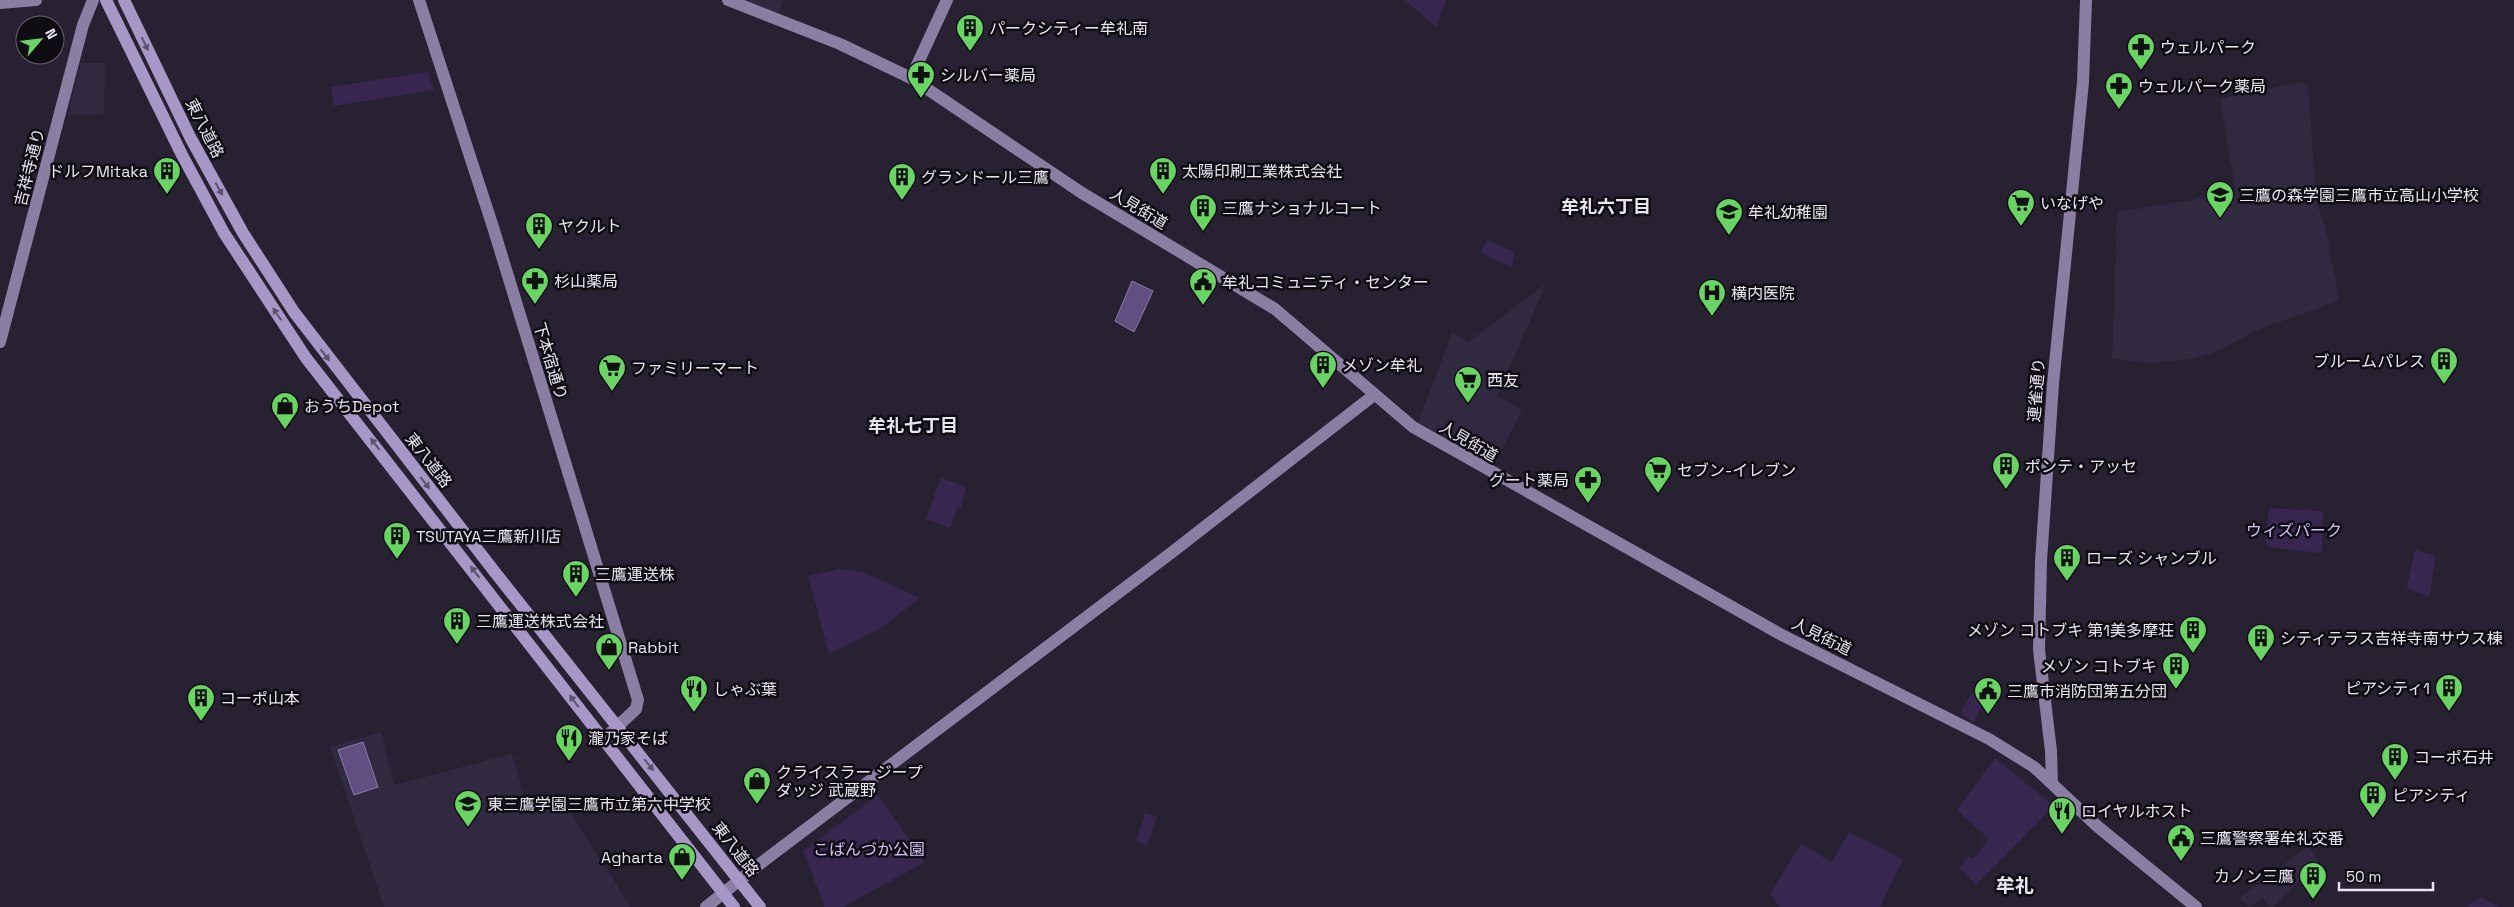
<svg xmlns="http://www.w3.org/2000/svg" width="2514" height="907" viewBox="0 0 2514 907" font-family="'Space Grotesk','Noto Sans JP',sans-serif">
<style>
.built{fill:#312940}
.green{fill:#372750}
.water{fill:#614f82;stroke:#8a7ca3}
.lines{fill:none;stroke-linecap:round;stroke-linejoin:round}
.secondary{stroke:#8a7ea3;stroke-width:12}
.primary{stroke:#a797c7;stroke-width:12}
.oneway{fill:#5b526e}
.labels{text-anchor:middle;stroke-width:5;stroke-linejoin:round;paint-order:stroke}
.poi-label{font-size:16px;fill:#e9e6f1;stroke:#0f0c14;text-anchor:start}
.street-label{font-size:16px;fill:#e9e6f1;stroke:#0f0c14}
.park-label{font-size:16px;fill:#d3c3f3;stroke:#0f0c14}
.neighbourhood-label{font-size:18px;font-weight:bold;fill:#e9e6f1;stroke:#0f0c14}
.quarter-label{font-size:19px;font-weight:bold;fill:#e9e6f1;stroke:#0f0c14}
</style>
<rect width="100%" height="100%" fill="#272132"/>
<!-- built -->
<path class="built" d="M 744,0 L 783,0 L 779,12 L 775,12 Z
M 81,63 L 105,63 L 104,114 L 68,115 Z
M 2301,82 L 2307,85 L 2309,93 L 2316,200 L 2325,226 L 2339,298 L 2336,302 L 2261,328 L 2217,351 L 2193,359 L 2151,363 L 2112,359 L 2117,212 L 2236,193 L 2220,99 Z
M 1546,284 L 1497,396 L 1522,410 L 1494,465 L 1418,422 L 1452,333 L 1469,342 Z
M 381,732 L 394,785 L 512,754 L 529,813 L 560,803 L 567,808 L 631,907 L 384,907 L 330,747 Z
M 2308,846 L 2319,862 L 2273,907 L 2269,907 L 2263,899 L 2249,907 L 2240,898 Z"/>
<!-- green -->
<path class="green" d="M 1405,0 L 1446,0 L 1436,27 Z
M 428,72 L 434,90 L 334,106 L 331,87 Z
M 1486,240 L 1515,252 L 1512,267 L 1481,253 Z
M 941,478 L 966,487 L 961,507 L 957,507 L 950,528 L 926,519 Z
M 2269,508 L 2323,511 L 2322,550 L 2318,553 L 2269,547 L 2266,543 Z
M 2415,550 L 2436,556 L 2429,597 L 2407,588 Z
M 839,569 L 863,572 L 920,598 L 881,628 L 829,654 L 808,576 Z
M 1978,682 L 1987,689 L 1983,705 L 1974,722 L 1960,714 Z
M 1995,758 L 2054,806 L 1976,885 L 1959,868 L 1969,856 L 1973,859 L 1989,839 L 1957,810 Z
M 878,795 L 925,862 L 843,907 L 825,907 L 803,851 Z
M 1145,813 L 1157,817 L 1147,846 L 1136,841 Z
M 1849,832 L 1903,859 L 1880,907 L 1780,907 L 1770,894 L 1801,844 L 1832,862 Z
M 2481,897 L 2499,907 L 2465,907 Z"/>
<!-- water -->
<path class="water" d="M 1132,281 L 1153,291 L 1134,332 L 1115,321 Z
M 363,742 L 378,787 L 354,795 L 338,750 Z"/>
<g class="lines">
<!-- secondary -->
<path class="secondary" d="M 419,0 L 493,227 L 638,700 L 636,709 L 604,739
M 728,0 L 840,44 L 911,78 L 1082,193 L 1275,309 L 1413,427 L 1780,634 L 1989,739 L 2034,767 L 2097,826 L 2196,907
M 0,3 L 36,0
M 911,78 L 947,0
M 0,342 L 83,25 L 93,0
M 2052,784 L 2051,751 L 2039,650 L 2041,561 L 2053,384 L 2083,82 L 2086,0
M 706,907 L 761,863 L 1171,553 L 1374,395"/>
<!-- primary -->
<path class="primary" d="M 106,0 L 182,155 L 224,233 L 306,358 L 734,907
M 124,0 L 190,137 L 243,233 L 294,312 L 494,571 L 760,907"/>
</g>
<!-- one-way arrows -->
<defs><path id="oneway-solid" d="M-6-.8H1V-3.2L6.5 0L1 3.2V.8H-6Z" transform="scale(1.25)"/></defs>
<g class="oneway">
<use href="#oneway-solid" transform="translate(145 44) rotate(64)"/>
<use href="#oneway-solid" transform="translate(219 189) rotate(61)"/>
<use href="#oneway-solid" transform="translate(277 314) rotate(-124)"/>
<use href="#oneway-solid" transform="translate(325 355) rotate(52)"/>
<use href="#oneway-solid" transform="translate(375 444) rotate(-128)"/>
<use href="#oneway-solid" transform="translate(425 483) rotate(51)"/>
<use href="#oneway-solid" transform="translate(475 572) rotate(-128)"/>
<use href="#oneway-solid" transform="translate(574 701) rotate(-127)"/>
<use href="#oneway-solid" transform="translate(649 765) rotate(51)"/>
</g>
<!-- icons -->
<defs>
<symbol id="building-pin" viewBox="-11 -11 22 30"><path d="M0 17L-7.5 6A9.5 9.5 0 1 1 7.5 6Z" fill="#69d464" stroke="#0f0c14"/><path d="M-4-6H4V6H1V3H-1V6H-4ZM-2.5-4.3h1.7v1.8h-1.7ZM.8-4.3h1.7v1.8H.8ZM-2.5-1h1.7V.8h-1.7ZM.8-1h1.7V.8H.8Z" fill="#111"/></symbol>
<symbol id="pharmacy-pin" viewBox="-11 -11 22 30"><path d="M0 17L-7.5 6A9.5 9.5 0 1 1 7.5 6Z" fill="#69d464" stroke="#0f0c14"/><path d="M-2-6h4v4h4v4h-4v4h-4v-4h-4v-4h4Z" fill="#111"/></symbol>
<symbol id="school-pin" viewBox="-11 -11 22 30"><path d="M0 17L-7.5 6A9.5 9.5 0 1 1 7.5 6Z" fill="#69d464" stroke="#0f0c14"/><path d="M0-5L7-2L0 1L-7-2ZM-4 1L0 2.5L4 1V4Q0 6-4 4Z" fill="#111"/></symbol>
<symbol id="supermarket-pin" viewBox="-11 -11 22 30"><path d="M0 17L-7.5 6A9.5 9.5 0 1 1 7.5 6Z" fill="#69d464" stroke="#0f0c14"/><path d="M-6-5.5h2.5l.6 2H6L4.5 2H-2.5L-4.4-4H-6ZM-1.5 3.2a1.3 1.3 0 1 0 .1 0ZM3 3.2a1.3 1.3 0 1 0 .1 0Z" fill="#111"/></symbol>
<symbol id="civic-pin" viewBox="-11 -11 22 30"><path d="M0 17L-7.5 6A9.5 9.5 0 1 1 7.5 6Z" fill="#69d464" stroke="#0f0c14"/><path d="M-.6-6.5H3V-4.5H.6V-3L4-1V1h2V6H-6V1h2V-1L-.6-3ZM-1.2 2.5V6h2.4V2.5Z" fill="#111"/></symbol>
<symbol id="hospital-pin" viewBox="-11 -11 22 30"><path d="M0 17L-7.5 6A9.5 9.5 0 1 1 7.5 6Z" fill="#69d464" stroke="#0f0c14"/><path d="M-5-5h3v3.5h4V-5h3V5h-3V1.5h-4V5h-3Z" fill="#111"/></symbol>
<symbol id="shop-pin" viewBox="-11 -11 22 30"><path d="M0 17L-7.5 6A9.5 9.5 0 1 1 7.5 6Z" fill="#69d464" stroke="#0f0c14"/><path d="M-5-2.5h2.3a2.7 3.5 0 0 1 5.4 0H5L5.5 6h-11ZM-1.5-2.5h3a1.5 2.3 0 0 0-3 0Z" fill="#111"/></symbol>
<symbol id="restaurant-pin" viewBox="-11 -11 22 30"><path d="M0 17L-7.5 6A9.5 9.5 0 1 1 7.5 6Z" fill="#69d464" stroke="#0f0c14"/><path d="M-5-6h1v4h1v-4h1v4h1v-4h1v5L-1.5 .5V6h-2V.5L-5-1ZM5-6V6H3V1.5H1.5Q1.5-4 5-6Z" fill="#111"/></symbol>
</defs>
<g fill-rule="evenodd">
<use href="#building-pin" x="954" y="12" width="32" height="43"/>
<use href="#pharmacy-pin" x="2125" y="31" width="32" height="43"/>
<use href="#pharmacy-pin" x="905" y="59" width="32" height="43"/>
<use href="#pharmacy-pin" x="2103" y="70" width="32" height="43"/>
<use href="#building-pin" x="151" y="155" width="32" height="43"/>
<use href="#building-pin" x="1147" y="155" width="32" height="43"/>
<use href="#building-pin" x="886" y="161" width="32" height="43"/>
<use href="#school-pin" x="2204" y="179" width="32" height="43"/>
<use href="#supermarket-pin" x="2005" y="187" width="32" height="43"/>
<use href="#building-pin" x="1187" y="192" width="32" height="43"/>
<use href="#school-pin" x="1713" y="196" width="32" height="43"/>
<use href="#building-pin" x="523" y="210" width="32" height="43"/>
<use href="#pharmacy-pin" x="519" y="265" width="32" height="43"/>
<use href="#civic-pin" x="1187" y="266" width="32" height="43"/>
<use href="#hospital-pin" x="1696" y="277" width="32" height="43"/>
<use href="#building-pin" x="2428" y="345" width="32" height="43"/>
<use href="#building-pin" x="1307" y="349" width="32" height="43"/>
<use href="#supermarket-pin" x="596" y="352" width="32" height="43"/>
<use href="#supermarket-pin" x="1452" y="364" width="32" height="43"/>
<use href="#shop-pin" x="269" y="390" width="32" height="43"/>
<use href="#building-pin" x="1990" y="450" width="32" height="43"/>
<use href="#supermarket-pin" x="1642" y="454" width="32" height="43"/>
<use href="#pharmacy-pin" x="1572" y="464" width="32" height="43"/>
<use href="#building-pin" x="381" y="520" width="32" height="43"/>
<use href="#building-pin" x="2051" y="542" width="32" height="43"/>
<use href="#building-pin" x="560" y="558" width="32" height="43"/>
<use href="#building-pin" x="441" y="605" width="32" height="43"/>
<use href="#building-pin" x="2177" y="614" width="32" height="43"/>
<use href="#building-pin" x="2245" y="622" width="32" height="43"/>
<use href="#shop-pin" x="593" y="631" width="32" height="43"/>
<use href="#building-pin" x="2160" y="650" width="32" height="43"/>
<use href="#building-pin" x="2433" y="672" width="32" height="43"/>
<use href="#restaurant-pin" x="678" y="673" width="32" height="43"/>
<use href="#civic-pin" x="1972" y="675" width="32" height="43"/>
<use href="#building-pin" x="185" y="682" width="32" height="43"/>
<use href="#restaurant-pin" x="553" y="722" width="32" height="43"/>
<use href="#building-pin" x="2379" y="741" width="32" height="43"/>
<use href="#shop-pin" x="741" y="765" width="32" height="43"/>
<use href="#building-pin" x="2357" y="779" width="32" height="43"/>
<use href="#school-pin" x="452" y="788" width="32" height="43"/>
<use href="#restaurant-pin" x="2046" y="795" width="32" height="43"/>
<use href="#civic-pin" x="2165" y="822" width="32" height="43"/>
<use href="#shop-pin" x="666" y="841" width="32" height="43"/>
<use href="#building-pin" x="2297" y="860" width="32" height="43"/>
</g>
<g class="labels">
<!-- poi labels -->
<g class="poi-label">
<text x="989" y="34">パークシティー牟礼南</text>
<text x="2160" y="53">ウェルパーク</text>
<text x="940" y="81">シルバー薬局</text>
<text x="2138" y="92">ウェルパーク薬局</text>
<text x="148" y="177" text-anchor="end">ドルフMitaka</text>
<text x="1182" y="177">太陽印刷工業株式会社</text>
<text x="921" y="183">グランドール三鷹</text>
<text x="2239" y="201">三鷹の森学園三鷹市立高山小学校</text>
<text x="2040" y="209">いなげや</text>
<text x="1222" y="214">三鷹ナショナルコート</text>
<text x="1748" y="218">牟礼幼稚園</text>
<text x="558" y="232">ヤクルト</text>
<text x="554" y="287">杉山薬局</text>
<text x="1222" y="288">牟礼コミュニティ・センター</text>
<text x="1731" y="299">横内医院</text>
<text x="2425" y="367" text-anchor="end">ブルームパレス</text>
<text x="1342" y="371">メゾン牟礼</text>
<text x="631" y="374">ファミリーマート</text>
<text x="1487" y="386">西友</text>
<text x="304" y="412">おうちDepot</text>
<text x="2025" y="472">ポンテ・アッセ</text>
<text x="1677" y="476">セブン-イレブン</text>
<text x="1569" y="486" text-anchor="end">グート薬局</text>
<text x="416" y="542">TSUTAYA三鷹新川店</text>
<text x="2086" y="564">ローズ シャンブル</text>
<text x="595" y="580">三鷹運送株</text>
<text x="476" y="627">三鷹運送株式会社</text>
<text x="2174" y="636" text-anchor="end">メゾン コトブキ 第1美多摩荘</text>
<text x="2280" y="644">シティテラス吉祥寺南サウス棟</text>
<text x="628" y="653">Rabbit</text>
<text x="2157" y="672" text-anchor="end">メゾン コトブキ</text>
<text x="2430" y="694" text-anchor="end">ピアシティ1</text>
<text x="713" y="695">しゃぶ葉</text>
<text x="2007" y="697">三鷹市消防団第五分団</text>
<text x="220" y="704">コーポ山本</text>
<text x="588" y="744">瀧乃家そば</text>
<text x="2414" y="763">コーポ石井</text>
<text x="776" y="778">クライスラー ジープ<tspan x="776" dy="18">ダッジ 武蔵野</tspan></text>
<text x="2392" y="801">ピアシティ</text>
<text x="487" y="810">東三鷹学園三鷹市立第六中学校</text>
<text x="2081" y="817">ロイヤルホスト</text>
<text x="2200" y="844">三鷹警察署牟礼交番</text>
<text x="663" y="863" text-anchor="end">Agharta</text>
<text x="2294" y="882" text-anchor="end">カノン三鷹</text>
</g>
<!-- street labels -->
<g class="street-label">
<text transform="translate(205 128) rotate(63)" y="6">東八道路</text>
<text transform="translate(29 167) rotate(-76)" y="6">吉祥寺通り</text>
<text transform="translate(1139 208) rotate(31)" y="6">人見街道</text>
<text transform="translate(551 361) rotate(73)" y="6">下本宿通り</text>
<text transform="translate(2036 390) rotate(-85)" y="6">連雀通り</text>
<text transform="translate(1469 441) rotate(30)" y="6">人見街道</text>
<text transform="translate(429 460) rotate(52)" y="6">東八道路</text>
<text transform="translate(1822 636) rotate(26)" y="6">人見街道</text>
<text transform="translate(736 849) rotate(52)" y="6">東八道路</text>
</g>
<!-- park labels -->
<g class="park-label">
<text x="2294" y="536">ウィズパーク</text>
<text x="869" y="855">こばんづか公園</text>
</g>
<!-- neighbourhood labels -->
<g class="neighbourhood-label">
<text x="1606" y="213">牟礼六丁目</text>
<text x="913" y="432">牟礼七丁目</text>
</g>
<!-- quarter labels -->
<g class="quarter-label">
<text x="2015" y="892">牟礼</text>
</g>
</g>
<!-- north arrow -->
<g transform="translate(40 40) rotate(62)"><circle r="24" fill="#0f0c14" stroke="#66636c"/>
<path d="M0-4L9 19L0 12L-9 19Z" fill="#69d464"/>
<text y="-8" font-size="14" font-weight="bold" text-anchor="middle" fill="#e9e6f1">N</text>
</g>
<!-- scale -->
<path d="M2339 882v8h94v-8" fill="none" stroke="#e9e6f1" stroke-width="2.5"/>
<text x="2346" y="882" font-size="15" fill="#e9e6f1" stroke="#0f0c14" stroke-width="4" paint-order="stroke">50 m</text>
</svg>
